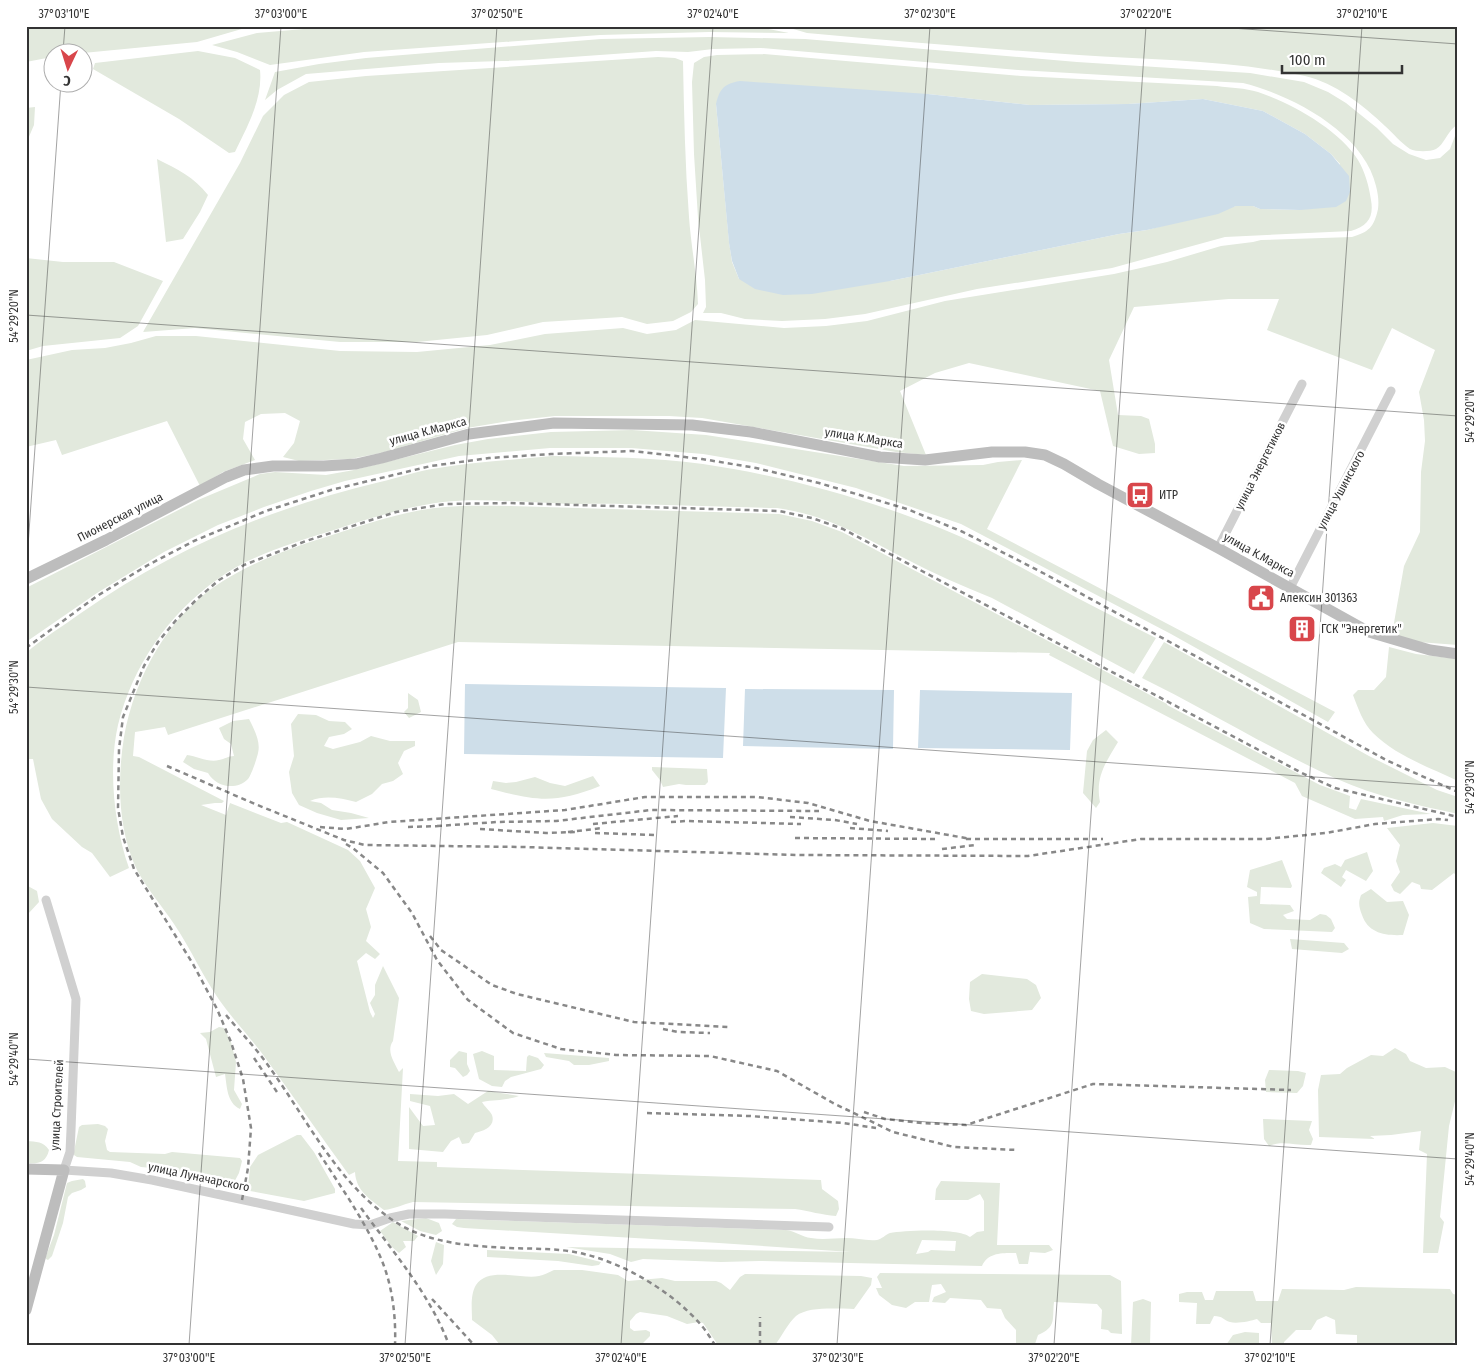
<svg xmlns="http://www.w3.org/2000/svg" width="1484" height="1371" viewBox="0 0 1484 1371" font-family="'Fira Sans Condensed',sans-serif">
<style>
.green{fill:#e2e9dd;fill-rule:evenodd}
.water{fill:#cedee9}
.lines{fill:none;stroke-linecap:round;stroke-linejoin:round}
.minor{stroke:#d0d0d0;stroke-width:9}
.secondary{stroke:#bdbdbd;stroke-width:11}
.rail{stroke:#888;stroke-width:2.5;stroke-dasharray:5 4;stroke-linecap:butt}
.ticks{fill:none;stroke:#333;stroke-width:1;stroke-opacity:0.45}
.labels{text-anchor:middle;stroke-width:5;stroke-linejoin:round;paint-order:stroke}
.street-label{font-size:12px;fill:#333;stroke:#fff}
.poi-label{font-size:12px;fill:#333;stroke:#fff;text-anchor:start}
.neatline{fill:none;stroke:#333;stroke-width:2}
.ticks-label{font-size:12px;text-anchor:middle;fill:#333}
</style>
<rect width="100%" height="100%" fill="#fff"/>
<!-- green -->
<path class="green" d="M 26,26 L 252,26 L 197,42 L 83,53 L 52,52 L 52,57 L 26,62 Z
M 339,26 L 753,26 L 789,33 L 709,32 L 600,35 L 364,52 L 270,65 L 237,52 L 212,45 L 257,33 Z
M 783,26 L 1458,26 L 1458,124 C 1447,131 1444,145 1436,149 C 1430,152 1416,152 1410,149 C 1401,143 1393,133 1385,126 C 1363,105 1335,83 1305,76 C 1231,60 1155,60 1079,55 C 989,49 898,41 807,33 Z
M 710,37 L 805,39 L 1077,62 L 1250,73 L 1304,82 L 1328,92 L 1346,103 L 1377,128 L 1393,144 L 1409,154 L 1426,160 L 1440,158 L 1450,149 L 1455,136 L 1458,135 L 1458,645 L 1418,642 L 1392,634 L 1404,566 L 1420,532 L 1421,472 L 1425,441 L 1424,420 L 1419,392 L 1435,350 L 1392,328 L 1372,370 L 1267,330 L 1279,299 L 1229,299 L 1134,307 L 1109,360 L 1118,415 L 1141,416 L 1149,419 L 1155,444 L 1155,453 L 1139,454 L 1113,446 L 1100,391 L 969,363 L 935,373 L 900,391 L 926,455 L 896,452 L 702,418 L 669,416 L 555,416 L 509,421 L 467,428 L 381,453 L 350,459 L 299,461 L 283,457 L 294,443 L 300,421 L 285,413 L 261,414 L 245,422 L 243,439 L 255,460 L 223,472 L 200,486 L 167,421 L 62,455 L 56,440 L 26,447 L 26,360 L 72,350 L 105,348 L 131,343 L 156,336 L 196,336 L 340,351 L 417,352 L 490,345 L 545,334 L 623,328 L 647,334 L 676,330 L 695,320 L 784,328 L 826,326 L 867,321 L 945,301 L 1114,274 L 1167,262 L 1221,246 L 1253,242 L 1261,240 L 1352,237 C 1369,232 1374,227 1378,209 C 1379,201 1378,194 1376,186 C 1364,133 1292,95 1243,83 L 1018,70 L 761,48 L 713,49 L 688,52 L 656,51 L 529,60 L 439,63 L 306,74 L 277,90 L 265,100 L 275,72 L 319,64 L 366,58 L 601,39 Z
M 198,51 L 235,58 L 260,70 C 263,99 247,127 235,152 L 229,153 L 179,119 L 93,69 L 95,63 Z
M 764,54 L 1021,76 L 1217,86 C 1231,88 1245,88 1258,92 C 1291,103 1340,130 1358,160 C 1365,172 1369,186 1371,200 C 1374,217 1368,226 1351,231 L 1225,237 L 1112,268 L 977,289 L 865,314 L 825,319 L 782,321 L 745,319 L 721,313 L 703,313 L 706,307 L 705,280 L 698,218 L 694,154 L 692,82 L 694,63 L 704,57 L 717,55 ZM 928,94 L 1030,105 L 1128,104 L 1203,99 L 1263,111 L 1305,134 L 1331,154 L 1340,164 L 1300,210 L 1260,209 L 1253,206 L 1236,206 L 1147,230 L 1119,234 L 890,281 L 739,279 L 732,262 L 729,242 L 716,104 Z
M 658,57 L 675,58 L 683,61 C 684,113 685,165 689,217 C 691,246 697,275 698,304 L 691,312 L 673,321 L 647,324 L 622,317 L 543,322 L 487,335 L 417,342 L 340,342 L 195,328 L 143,332 L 240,163 L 263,116 L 284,95 L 309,82 L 366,76 Z
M 35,107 L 34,125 L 28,139 L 26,139 L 26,108 Z
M 157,159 C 177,169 194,177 208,195 L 200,212 L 183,239 L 166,242 Z
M 26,258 L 63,262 L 114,262 L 163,281 L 138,326 L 120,338 L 43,346 L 26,351 Z
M 632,430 L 706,435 L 904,466 L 983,465 L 998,462 L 1022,460 L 987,529 L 1335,712 L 1328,722 L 1171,634 L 961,524 L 856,488 L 756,463 L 703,454 L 631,448 L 550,448 L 459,456 L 345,481 L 311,491 L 264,507 L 218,525 L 164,552 L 97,593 L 26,642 L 26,588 L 198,500 L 260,474 L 275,472 L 326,475 L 354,470 L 455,445 L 488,439 L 551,432 Z
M 552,456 C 602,457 653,457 703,464 C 784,476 864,498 940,528 C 978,543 1013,563 1048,582 C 1084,602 1120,620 1156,638 L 1134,674 L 992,598 C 962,586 933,573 904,558 C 860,535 826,515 777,508 C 725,507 674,505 623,504 C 599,503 575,505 551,503 C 517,502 477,498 443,502 C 405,507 370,518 334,530 C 296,542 250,555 218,579 C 169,613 132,667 118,725 C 108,769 114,825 129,868 L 110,877 L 92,853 L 82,847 L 52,819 L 41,799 L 33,759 L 26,759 L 26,653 C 43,638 63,626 81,613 C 176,547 269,509 380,482 C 397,478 414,472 432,469 C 471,462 512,460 552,456 Z
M 511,506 L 779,514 L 812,521 L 842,532 L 1167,704 L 1167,705 L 1320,785 L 1350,796 L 1349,808 L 1356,810 L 1361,799 L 1431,814 L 1403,815 L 1384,821 L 1383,817 L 1355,819 L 1302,796 L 1295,783 L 1049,655 L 1050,653 L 458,642 L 168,735 L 165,727 L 135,732 L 133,756 L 139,757 L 224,801 L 222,803 L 215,803 L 201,805 L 226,815 L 230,803 L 281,823 L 287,822 L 348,850 L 360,861 L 375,888 L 366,909 L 371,927 L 366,941 L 380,954 L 375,959 L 366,953 L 357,961 L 370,1012 L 373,1018 L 375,1014 L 370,1003 L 375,995 L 375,985 L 383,966 L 399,998 L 393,1041 C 386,1051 394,1062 399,1072 L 403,1068 L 398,1161 L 437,1162 L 437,1167 L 821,1180 L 822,1189 L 838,1201 L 839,1209 L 836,1216 C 822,1215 809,1211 795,1209 L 413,1202 C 403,1204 395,1209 384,1210 C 370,1199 356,1191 355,1172 L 349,1175 C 319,1134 291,1093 261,1052 C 248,1035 232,1018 220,1001 C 203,977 191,949 174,924 C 162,906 147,889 137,870 C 118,831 117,780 124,737 C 135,676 169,614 223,581 C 255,561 293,547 329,536 C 367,524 405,510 445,507 C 467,505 489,506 511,506 Z
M 1164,642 L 1369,756 L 1437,790 L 1458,797 L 1458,814 C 1417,805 1375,796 1337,779 C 1270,749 1207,710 1142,678 Z
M 1389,647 L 1416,654 L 1458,659 L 1458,781 C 1429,767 1396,756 1373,733 C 1363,723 1358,708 1353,695 L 1358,690 L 1374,690 L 1386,677 Z
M 408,693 L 418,700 L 421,712 L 409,718 L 404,712 L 408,708 Z
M 298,714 L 316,715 L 329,721 L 345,722 L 352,729 L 344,734 L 329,737 L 324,746 L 333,749 L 360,742 L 371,736 L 390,741 L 415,741 L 415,746 L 404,751 L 398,763 L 403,774 L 393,781 L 382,784 L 372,794 L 356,802 C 340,798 325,795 310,801 L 321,803 L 332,810 L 351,813 L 369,818 L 341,820 L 317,813 L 299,805 L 292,793 L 289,772 L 294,756 L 291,724 Z
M 249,719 C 254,729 261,742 258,753 C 257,758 251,776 248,779 C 236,791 216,787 208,773 L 194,769 L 183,762 L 187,755 C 197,756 209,763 219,760 C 225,759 228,756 234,756 L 231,744 L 224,739 L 219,728 L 233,721 Z
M 1106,730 L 1118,742 C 1106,762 1095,777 1100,802 L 1096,808 L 1083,793 L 1087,751 L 1093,740 Z
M 652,767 L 707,769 L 708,782 L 705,785 L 686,785 L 679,784 L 663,787 L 660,780 L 652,770 Z
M 593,776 L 600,786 C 555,804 537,801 491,789 L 493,781 L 506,783 L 516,782 L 535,777 L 550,783 L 565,786 Z
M 1433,823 L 1458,826 L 1458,878 L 1454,873 L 1432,890 L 1421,889 L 1420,885 L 1412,882 L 1400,894 L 1394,891 L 1391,885 L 1400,872 L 1396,861 L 1400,845 L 1387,828 Z
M 1367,852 L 1373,871 L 1366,881 L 1346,870 L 1342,877 L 1346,880 L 1341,887 L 1321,873 L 1324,868 L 1335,864 L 1341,867 L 1345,860 Z
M 1282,860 L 1292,886 L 1291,888 L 1261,887 L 1260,904 L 1290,905 L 1294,911 L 1283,915 L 1287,919 L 1310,920 L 1320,914 L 1326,915 L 1331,919 L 1335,928 L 1332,932 L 1264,929 L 1250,923 L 1248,897 L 1257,896 L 1257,892 L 1247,887 L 1250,870 Z
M 26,885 L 37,891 L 39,902 L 28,914 L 29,931 L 26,934 Z
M 1371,889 L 1387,902 L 1403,901 L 1409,915 L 1403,935 C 1385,936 1368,933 1362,915 C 1359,907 1358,903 1361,895 Z
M 1290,939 L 1344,943 L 1349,949 L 1342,953 L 1292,949 Z
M 982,974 L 1027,979 L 1036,985 L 1041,998 L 1032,1010 L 984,1014 L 971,1011 L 969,999 L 970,982 Z
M 219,1027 L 224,1028 L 231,1042 L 236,1062 L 234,1090 L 242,1104 L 240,1109 C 227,1103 227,1087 225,1074 L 216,1077 L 206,1039 L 200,1033 L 210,1032 Z
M 1395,1048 L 1406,1054 L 1410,1061 L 1426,1068 L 1445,1067 L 1458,1073 L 1458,1089 L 1449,1126 L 1440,1217 L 1444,1222 L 1438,1253 L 1423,1253 L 1427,1154 L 1419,1150 L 1421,1131 L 1391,1135 L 1370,1136 L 1375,1139 L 1319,1137 L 1318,1090 L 1321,1075 L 1340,1074 L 1347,1068 L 1371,1055 L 1383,1056 Z
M 459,1051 L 467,1053 L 467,1064 L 470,1071 L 467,1075 L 463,1077 L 455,1068 L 450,1067 L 450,1060 Z
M 482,1051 L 494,1056 L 494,1070 L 526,1071 L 527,1057 L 529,1055 L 538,1058 L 544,1065 L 541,1069 L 511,1077 L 505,1081 L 502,1087 L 492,1086 L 479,1079 L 473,1054 Z
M 544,1053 L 609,1058 L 609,1061 L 589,1065 L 574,1065 L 569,1061 L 546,1057 Z
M 1269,1070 L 1298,1071 L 1306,1073 L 1303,1086 L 1297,1093 L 1266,1092 L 1265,1080 Z
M 488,1091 L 519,1096 C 504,1101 496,1099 482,1102 C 484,1106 490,1111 492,1115 C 496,1127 483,1131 475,1133 L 469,1143 L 462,1144 L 459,1137 L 451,1141 L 443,1152 L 409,1149 L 409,1107 L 423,1126 L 435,1125 L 430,1106 L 410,1101 L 410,1094 L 438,1096 L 454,1094 L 468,1104 Z
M 1263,1119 L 1312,1121 L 1309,1130 L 1313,1139 L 1311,1145 C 1296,1146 1283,1140 1269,1146 L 1264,1139 Z
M 98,1124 L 105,1126 L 108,1129 L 105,1141 L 107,1150 L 110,1152 L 165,1154 L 172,1152 L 240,1158 L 242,1161 L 239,1173 L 230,1190 L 225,1189 L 221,1182 L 215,1177 L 186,1176 L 175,1170 L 141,1167 L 130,1162 L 77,1157 L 74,1155 L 74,1151 L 79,1127 L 82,1125 Z
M 297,1135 L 301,1135 L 314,1152 L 335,1189 L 335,1193 L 304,1201 L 250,1191 L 248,1188 L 250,1167 L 258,1155 Z
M 26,1141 C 37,1142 43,1141 49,1150 C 46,1163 38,1164 26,1163 Z
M 83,1179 L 85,1181 L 86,1187 L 81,1190 L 72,1193 L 68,1197 L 63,1223 L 52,1256 L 48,1260 L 46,1259 L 46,1256 L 54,1235 L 67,1183 L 72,1181 Z
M 941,1181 L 1000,1183 L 997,1245 L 1049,1245 L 1053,1250 L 1045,1253 L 1030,1252 L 1028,1264 L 1019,1264 L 1016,1253 C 1003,1253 988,1252 982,1266 L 759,1261 L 721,1262 L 643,1259 L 631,1262 L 610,1254 L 566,1247 L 851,1252 L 719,1243 L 464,1228 L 457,1227 L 452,1224 L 456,1219 L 786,1230 C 795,1231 802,1237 811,1238 C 823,1240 834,1238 846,1238 C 856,1238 866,1241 877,1240 C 882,1239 885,1235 890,1233 C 905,1230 959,1228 970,1237 L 977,1232 L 984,1231 L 984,1201 L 980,1194 L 968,1200 L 935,1200 L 936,1189 ZM 922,1240 L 956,1241 L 955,1251 L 931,1250 L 928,1252 L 916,1254 Z
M 426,1218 L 439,1223 L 442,1231 L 436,1235 L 420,1231 L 401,1221 Z
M 393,1222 L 418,1236 L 414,1241 L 403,1241 L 406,1247 L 399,1253 L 392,1247 L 380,1231 Z
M 436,1242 L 444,1245 L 443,1264 L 436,1275 L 431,1261 Z
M 487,1250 L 569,1254 L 601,1262 L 599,1265 L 592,1266 L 558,1261 L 487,1257 Z
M 554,1270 L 582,1270 L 618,1275 L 628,1281 L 662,1278 L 675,1281 L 716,1281 L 721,1283 L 730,1290 L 740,1277 L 745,1274 L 861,1276 L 872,1278 L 871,1285 L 854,1309 C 838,1309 809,1306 796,1316 C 788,1323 782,1336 775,1345 L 718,1345 L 703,1323 L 699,1322 L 687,1324 L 667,1316 L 640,1312 L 636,1314 L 630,1321 L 630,1328 L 634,1331 L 646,1330 L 650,1332 L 650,1336 L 641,1345 L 500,1345 L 492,1335 L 472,1320 C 472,1309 470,1295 476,1285 C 488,1266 523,1280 539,1276 C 544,1275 549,1272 554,1270 Z
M 880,1273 L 1110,1275 L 1121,1281 L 1122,1334 L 1111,1333 L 1108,1330 L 1101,1329 L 1102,1310 L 1097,1304 L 1054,1302 C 1052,1319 1057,1327 1038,1335 L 1035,1344 L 1016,1343 L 1016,1330 L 1005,1318 L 1001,1309 L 987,1308 L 981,1300 L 950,1298 L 945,1303 L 932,1302 L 934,1297 L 946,1292 L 941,1284 L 932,1285 L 929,1302 L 915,1302 L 906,1308 L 892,1305 L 879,1295 L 876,1288 L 882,1288 L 877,1277 Z
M 1356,1287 L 1450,1289 L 1453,1294 L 1458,1295 L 1458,1336 L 1451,1345 L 1357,1345 L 1357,1335 L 1336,1334 L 1335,1320 L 1326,1316 L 1317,1320 L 1311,1330 L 1296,1330 L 1284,1342 L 1284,1345 L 1272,1345 L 1271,1323 L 1261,1323 L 1257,1319 C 1251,1321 1237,1324 1230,1322 C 1223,1320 1223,1316 1214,1316 L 1210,1324 L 1196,1324 L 1197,1303 L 1179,1302 L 1179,1294 L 1187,1292 L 1202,1292 L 1205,1300 L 1213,1300 L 1216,1291 L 1253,1291 L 1256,1301 L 1278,1301 L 1282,1289 L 1344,1290 Z
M 1143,1299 L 1151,1302 L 1150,1345 L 1131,1345 L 1133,1302 Z
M 1245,1332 L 1259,1333 L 1259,1345 L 1226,1345 L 1233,1335 Z"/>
<!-- water -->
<path class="water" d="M 740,81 L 928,94 L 1030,105 L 1128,104 L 1203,99 L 1263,111 L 1305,134 L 1331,154 L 1349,176 L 1350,192 L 1346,201 L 1336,207 L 1300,210 L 1260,209 L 1253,206 L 1236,206 L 1218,214 L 1147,230 L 1119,234 L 890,281 L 812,294 L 783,295 L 755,289 L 739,279 L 732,261 L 729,243 L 716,104 C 720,89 723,84 740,81 Z
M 465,684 L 726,688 L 723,758 L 464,754 Z
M 745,689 L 894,690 L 893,749 L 743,746 Z
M 920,690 L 1072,693 L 1070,750 L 918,748 Z"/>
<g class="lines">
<!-- minor -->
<path class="minor" d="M 1218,548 L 1302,384
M 1290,588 L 1391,391
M 46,900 L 76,999 L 71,1130 L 70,1152 L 64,1170 L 111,1173 L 152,1180 L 354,1224 L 370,1225 L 390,1218 L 409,1214 L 445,1214 L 829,1227"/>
<!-- secondary -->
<path class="secondary" d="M 26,579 L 106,540 L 226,477 L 244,470 L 273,466 L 324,466 L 356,464 L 382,458 L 469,434 L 554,423 L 692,425 L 751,432 L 880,457 L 925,460 L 992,452 L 1025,452 L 1045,455 L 1064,464 L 1098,484 L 1218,548 L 1369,632 L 1430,650 L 1458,654
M 26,1169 L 64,1170 L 26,1310"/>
<!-- rail -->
<path class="rail" d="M 26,648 L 97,596 L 148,565 L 194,541 L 266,511 L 297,501 L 331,490 L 431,466 L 489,458 L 551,454 L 632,451 L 702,459 L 756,468 L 819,483 L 907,509 L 963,532 L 1045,574 L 1388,761 L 1458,792
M 167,766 L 255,804 L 344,840 L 365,845 L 522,847 L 797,855 L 1028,856 L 1141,839 L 1266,839 L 1326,833 L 1375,824 L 1438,819 L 1448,820
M 790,817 L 835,820 L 857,824
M 671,822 L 686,821 L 801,824
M 593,824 L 678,816
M 437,826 L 497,822 L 556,821 L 651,810 L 819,811
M 320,827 L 346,829 L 389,822 L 565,810 L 645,797 L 757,797 L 808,803 L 870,821 L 971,839
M 408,827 L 443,826
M 850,828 L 888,831
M 480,829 L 546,833 L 575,832
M 568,832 L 603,828
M 595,833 L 655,835
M 795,838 L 938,839
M 966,839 L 1103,839
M 346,844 L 354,849 L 383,873 L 412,913 L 437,960 L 468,1000 L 513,1033 L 561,1049 L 616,1055 L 710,1056 L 777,1071 L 833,1103 L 893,1132 L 954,1147 L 1017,1150
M 942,849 L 976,845
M 430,936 L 441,950 L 492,985 L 517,994 L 634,1022 L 728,1027
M 226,1015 C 241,1033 257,1049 270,1068 C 310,1124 341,1190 402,1226 C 435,1244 473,1246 509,1248 C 534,1249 560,1248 584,1254 C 626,1264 674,1293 702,1326 C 707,1332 711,1339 715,1345
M 663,1029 L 678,1032 L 710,1033
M 254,1058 L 279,1095
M 864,1112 L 885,1119 L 922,1123 L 966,1125 L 1093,1084 L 1291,1090
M 647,1113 L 750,1116 L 843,1123 L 876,1128
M 319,1153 C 341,1187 372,1231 385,1269 C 393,1292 396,1320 395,1345
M 242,1200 L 248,1168 L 251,1128 L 243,1079 L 231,1042 L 217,1009 L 193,964 L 134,869 L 123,837 L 118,808 L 119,749 L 123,717 L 144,666 L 158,642 L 177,619 L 197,599 L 219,580 L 244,565 L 306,541 L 396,512 L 445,504 L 510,503 L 779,511 L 812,518 L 843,529 L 1302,773 L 1335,788 L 1458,817
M 361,1208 C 393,1252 430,1294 449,1345
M 432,1299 L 474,1345
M 760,1345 L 760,1317
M 1455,1345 L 1458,1341"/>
</g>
<!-- ticks -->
<path class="ticks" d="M 1203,26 L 1458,44M 63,52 L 65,26M 26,315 L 1458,416M 26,574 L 61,82M 26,687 L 1458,787M 26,1059 L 1458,1159M 189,1345 L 281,26M 405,1345 L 497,26M 621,1345 L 713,26M 837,1345 L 930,26M 1054,1345 L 1146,26M 1270,1345 L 1362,26"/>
<!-- icons -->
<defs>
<symbol id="bus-square" viewBox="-11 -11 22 22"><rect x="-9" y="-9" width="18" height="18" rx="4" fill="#d8464b" stroke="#fff"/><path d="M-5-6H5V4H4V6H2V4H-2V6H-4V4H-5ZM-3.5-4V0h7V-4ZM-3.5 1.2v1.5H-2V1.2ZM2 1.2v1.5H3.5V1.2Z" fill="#fff"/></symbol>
<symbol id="civic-square" viewBox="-11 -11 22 22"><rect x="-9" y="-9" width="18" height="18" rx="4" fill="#d8464b" stroke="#fff"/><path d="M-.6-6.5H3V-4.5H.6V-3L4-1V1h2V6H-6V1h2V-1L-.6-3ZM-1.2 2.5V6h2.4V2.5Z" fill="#fff"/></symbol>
<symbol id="building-square" viewBox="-11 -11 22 22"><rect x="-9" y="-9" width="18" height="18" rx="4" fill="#d8464b" stroke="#fff"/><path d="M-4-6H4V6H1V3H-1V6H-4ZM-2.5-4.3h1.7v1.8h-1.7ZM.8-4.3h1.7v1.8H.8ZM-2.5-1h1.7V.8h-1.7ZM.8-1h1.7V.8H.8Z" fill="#fff"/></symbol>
</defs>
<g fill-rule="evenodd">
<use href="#bus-square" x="1124" y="479" width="32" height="32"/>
<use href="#civic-square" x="1245" y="582" width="32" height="32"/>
<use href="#building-square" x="1286" y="613" width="32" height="32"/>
</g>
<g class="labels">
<!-- street labels -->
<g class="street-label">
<text transform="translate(428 431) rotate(-15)" y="4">улица К.Маркса</text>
<text transform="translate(864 438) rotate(9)" y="4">улица К.Маркса</text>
<text transform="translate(1260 466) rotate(-63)" y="4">улица Энергетиков</text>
<text transform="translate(1341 490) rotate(-62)" y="4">улица Ушинского</text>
<text transform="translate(120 517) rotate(-27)" y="4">Пионерская улица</text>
<text transform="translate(1259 555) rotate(29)" y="4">улица К.Маркса</text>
<text transform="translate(57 1105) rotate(-87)" y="4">улица Строителей</text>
<text transform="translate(199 1177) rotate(12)" y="4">улица Луначарского</text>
</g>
<!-- poi labels -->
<g class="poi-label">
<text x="1159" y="499">ИТР</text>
<text x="1280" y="602">Алексин 301363</text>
<text x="1321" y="633">ГСК "Энергетик"</text>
</g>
</g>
<!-- border -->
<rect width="1484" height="1371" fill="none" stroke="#ffffff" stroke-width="55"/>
<!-- north arrow -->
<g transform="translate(68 68) rotate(184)"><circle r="24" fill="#ffffff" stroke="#adadad"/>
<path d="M0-4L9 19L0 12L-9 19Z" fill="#d8464b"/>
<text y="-8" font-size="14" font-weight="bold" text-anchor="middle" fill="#333333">С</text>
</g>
<!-- scale -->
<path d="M1282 65v8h120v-8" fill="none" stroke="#333333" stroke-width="2.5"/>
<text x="1289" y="65" font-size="15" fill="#333333" stroke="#ffffff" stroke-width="4" paint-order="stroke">100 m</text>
<rect x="28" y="28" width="1428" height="1316" class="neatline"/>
<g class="ticks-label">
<text x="64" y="18">37°03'10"E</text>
<text x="281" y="18">37°03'00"E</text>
<text x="497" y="18">37°02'50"E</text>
<text x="713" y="18">37°02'40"E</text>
<text x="930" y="18">37°02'30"E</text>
<text x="1146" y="18">37°02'20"E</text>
<text x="1362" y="18">37°02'10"E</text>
<text transform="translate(14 316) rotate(-90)" y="4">54°29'20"N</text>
<text transform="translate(1470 416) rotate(-90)" y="4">54°29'20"N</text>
<text transform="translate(14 687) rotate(-90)" y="4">54°29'30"N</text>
<text transform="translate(1470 787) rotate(-90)" y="4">54°29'30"N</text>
<text transform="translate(14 1059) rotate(-90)" y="4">54°29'40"N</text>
<text transform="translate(1470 1159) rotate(-90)" y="4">54°29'40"N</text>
<text x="189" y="1362">37°03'00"E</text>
<text x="405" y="1362">37°02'50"E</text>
<text x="621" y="1362">37°02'40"E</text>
<text x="838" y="1362">37°02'30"E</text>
<text x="1054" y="1362">37°02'20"E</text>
<text x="1270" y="1362">37°02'10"E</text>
</g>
</svg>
